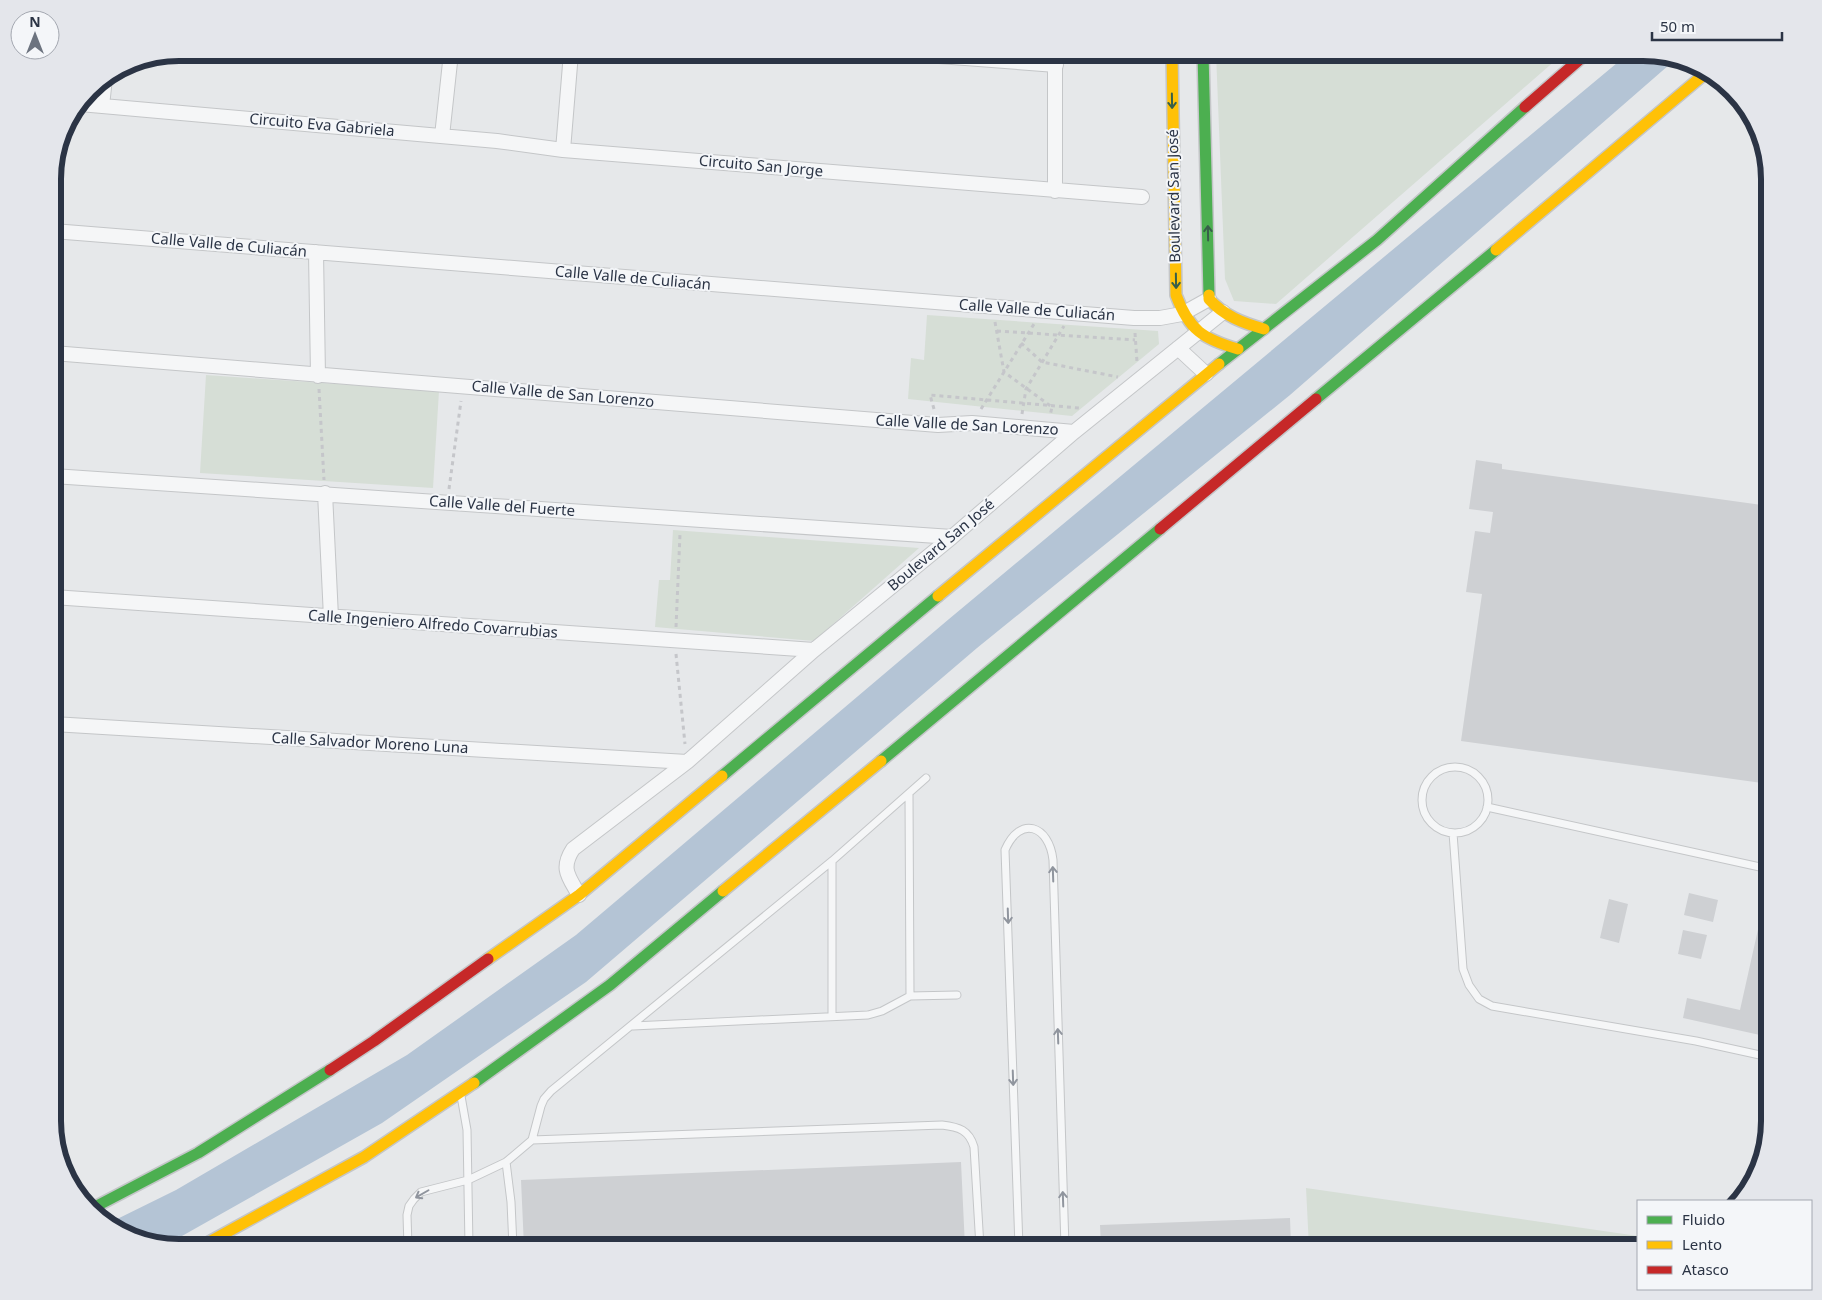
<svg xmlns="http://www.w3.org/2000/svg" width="1822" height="1300" viewBox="0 0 1822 1300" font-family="'Noto Sans',sans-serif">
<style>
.green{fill:#d6ded6}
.water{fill:#b4c4d5}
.building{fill:#ced0d3}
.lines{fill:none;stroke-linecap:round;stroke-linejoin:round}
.lane-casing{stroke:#c4c6c8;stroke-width:9}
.street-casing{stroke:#c4c6c8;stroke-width:16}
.fast-casing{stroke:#c4c6c8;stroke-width:14}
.slow-casing{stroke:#c4c6c8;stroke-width:14}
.jam-casing{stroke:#c4c6c8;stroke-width:14}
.path{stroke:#c5c6ca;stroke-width:3;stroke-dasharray:4 4;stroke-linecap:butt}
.lane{stroke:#f5f6f7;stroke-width:7}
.street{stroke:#f5f6f7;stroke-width:14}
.fast{stroke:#4caf50;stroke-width:11}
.slow{stroke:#ffc107;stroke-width:11}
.jam{stroke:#c62828;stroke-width:11}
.oneway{stroke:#375f49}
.oneway2{stroke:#90959e}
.labels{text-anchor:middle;stroke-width:4;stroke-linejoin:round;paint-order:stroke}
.street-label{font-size:15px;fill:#2b3445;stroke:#f4f6f9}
.rim{fill:none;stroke:#2b3445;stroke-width:6}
</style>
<rect width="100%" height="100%" fill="#e6e8ea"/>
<!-- green -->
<path class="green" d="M 1216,53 L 1564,53 L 1276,304 L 1234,301 L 1225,279 Z
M 927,315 L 1158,331 L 1159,344 L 1072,416 L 908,399 L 911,358 L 924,360 Z
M 206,375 L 439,391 L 433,488 L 200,473 Z
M 673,530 L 919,548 L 814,641 L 655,627 L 659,580 L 670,580 Z
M 1306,1188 L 1638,1236 L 1638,1247 L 1309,1247 Z"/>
<!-- water -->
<path class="water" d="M 1629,53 L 1643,53 L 1677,58 L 1290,395 L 977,648 L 586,982 L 382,1123 L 166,1245 L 138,1241 L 107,1224 L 176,1190 L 407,1055 L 576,935 L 949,619 Z"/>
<!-- building -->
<path class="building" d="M 1476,460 L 1502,464 L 1502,469 L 1769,506 L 1769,784 L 1461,741 L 1482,594 L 1466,592 L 1475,531 L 1490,533 L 1493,512 L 1469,509 Z
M 1689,893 L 1718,900 L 1713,922 L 1684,915 Z
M 1609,899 L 1628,904 L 1619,943 L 1600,938 Z
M 1763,907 L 1769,908 L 1769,1037 L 1683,1018 L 1687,998 L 1740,1010 Z
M 1683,930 L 1707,935 L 1701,959 L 1678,954 Z
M 961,1162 L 965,1247 L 524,1247 L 521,1180 Z
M 1290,1218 L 1291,1247 L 1101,1247 L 1100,1225 Z"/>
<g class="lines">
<defs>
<path id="lane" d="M1422 800a33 33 0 1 1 66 0a33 33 0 1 1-66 0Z
M 909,795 L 910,996
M 1487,807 L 1769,869
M 1453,833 L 1463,969 L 1469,985 L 1479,999 L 1492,1006 L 1696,1041 L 1769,1057
M 832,861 L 832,1016
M 633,1026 L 868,1015 L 882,1011 L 910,996 L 957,995
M 461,1096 L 467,1130 L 469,1247
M 532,1140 L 942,1125 C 959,1127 969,1130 974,1147 L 980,1247
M 506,1162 L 511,1202 L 513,1247
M 408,1247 L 407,1215 L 409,1206 L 414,1199 L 421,1192 L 468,1180 L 506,1162 L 532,1140 L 541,1106 L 544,1099 L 551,1091 L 832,861 L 926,778
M 1019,1247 L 1005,850 C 1020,815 1049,825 1053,860 L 1065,1247"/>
<path id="street" d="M 899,53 L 1056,65
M 1055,53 L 1055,191
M 80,104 L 497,141 L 563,150 L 1142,197
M 102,106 L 105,78
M 442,136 L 451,53
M 563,150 L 571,53
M 53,231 L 1134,318 L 1160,318 L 1182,314 L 1209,299
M 316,252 L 318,376
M 1178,348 L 1206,374
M 53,353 L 938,425 L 972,423 L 1074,432
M 53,476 L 952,537
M 325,493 L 331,617
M 53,597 L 814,650
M 53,724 L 687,762
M 579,895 C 569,877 560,869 573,849 L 687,762 L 814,650 L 952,537 L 1074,432 L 1223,312"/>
<path id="fast" d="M 1203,53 L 1209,295
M 1219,364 L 1377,240 L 1525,107
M 1316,399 L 1496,250
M 881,761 L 1160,529
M 722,776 L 938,596
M 474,1083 L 610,985 L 723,891
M 91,1209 L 198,1153 L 330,1070"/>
<path id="slow" d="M 1172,53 L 1176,295 C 1189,330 1203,339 1238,349
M 1496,250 L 1707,72
M 1209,295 L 1209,299 C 1224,316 1243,323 1264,329
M 938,596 L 1219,364
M 723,891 L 881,761
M 488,959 L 579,895 L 722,776
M 200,1247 L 364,1157 L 474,1083"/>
<path id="jam" d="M 1525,107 L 1587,53
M 1160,529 L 1316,399
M 330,1070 L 374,1041 L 488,959"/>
</defs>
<!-- lane casing -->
<use href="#lane" class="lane-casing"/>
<!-- street casing -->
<use href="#street" class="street-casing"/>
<!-- fast casing -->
<use href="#fast" class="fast-casing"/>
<!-- slow casing -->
<use href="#slow" class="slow-casing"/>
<!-- jam casing -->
<use href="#jam" class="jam-casing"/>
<!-- path -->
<path class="path" d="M 995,322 L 1004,372 L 1052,407 L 1050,416
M 997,331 L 1135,340
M 1135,333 L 1137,362
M 1021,343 L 1042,362 L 1118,377
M 319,389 L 324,480
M 934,409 L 930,395 L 1079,408
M 981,409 L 1034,324
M 1022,414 L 1026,389 L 1064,326
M 449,489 L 461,401
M 676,627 L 680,534
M 676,654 L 685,744"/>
<!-- lane -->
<use href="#lane" class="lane"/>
<!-- street -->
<use href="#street" class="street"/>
<!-- fast -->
<use href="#fast" class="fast"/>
<!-- slow -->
<use href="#slow" class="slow"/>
<!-- jam -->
<use href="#jam" class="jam"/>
</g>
<!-- one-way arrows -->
<defs><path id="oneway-shaft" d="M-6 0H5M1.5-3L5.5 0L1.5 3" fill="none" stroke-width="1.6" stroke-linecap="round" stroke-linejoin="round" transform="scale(1.25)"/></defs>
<g class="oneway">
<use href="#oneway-shaft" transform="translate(1172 101) rotate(89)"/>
<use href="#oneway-shaft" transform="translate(1208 233) rotate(-91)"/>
<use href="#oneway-shaft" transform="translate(1176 281) rotate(89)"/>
</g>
<g class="oneway2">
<use href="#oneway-shaft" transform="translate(1053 874) rotate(-92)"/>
<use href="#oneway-shaft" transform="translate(1008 916) rotate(88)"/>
<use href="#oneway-shaft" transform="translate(1058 1036) rotate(-92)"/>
<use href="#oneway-shaft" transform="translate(1013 1078) rotate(88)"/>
<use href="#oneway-shaft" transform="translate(422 1194) rotate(150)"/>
<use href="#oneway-shaft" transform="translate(1063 1199) rotate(-92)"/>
</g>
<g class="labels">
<!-- street labels -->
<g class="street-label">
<text transform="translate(322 125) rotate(5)" y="5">Circuito Eva Gabriela</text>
<text transform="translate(761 166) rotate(5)" y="5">Circuito San Jorge</text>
<text transform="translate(1174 196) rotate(-91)" y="5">Boulevard San José</text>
<text transform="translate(229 245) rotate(5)" y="5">Calle Valle de Culiacán</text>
<text transform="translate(633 278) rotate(5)" y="5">Calle Valle de Culiacán</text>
<text transform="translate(1037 310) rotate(4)" y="5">Calle Valle de Culiacán</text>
<text transform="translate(563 394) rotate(5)" y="5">Calle Valle de San Lorenzo</text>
<text transform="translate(967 425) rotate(3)" y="5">Calle Valle de San Lorenzo</text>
<text transform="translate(502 506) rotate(4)" y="5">Calle Valle del Fuerte</text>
<text transform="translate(941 545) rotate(-40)" y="5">Boulevard San José</text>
<text transform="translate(433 624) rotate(4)" y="5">Calle Ingeniero Alfredo Covarrubias</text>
<text transform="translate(370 743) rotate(3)" y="5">Calle Salvador Moreno Luna</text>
</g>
</g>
<!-- crop -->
<path d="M0 0H1822V1300H0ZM179 61H1643A118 118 0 0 1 1761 179V1121A118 118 0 0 1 1643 1239H179A118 118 0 0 1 61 1121V179A118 118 0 0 1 179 61Z" fill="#e4e6eb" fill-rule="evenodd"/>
<path class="rim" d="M179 61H1643A118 118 0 0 1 1761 179V1121A118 118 0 0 1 1643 1239H179A118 118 0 0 1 61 1121V179A118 118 0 0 1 179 61Z"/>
<!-- legend -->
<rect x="1637" y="1200" width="175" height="90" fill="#f4f6f9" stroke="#a4a8b1"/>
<rect x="1647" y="1216" width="25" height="8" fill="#4caf50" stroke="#a4a8b1"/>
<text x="1682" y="1225" font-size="15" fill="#2b3445">Fluido</text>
<rect x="1647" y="1241" width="25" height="8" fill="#ffc107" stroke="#a4a8b1"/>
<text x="1682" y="1250" font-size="15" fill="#2b3445">Lento</text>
<rect x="1647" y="1266" width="25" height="8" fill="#c62828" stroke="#a4a8b1"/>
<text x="1682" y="1275" font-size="15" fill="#2b3445">Atasco</text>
<!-- north arrow -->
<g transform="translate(35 35)"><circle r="24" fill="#f4f6f9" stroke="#a4a8b1"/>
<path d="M0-4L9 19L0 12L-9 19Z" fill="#6c737f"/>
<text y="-8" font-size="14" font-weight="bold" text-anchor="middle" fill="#2b3445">N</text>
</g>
<!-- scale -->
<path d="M1652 32v8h130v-8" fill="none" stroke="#2b3445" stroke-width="2.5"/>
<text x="1660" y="32" font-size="15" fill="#2b3445" stroke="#f4f6f9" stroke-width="4" paint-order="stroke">50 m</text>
</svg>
